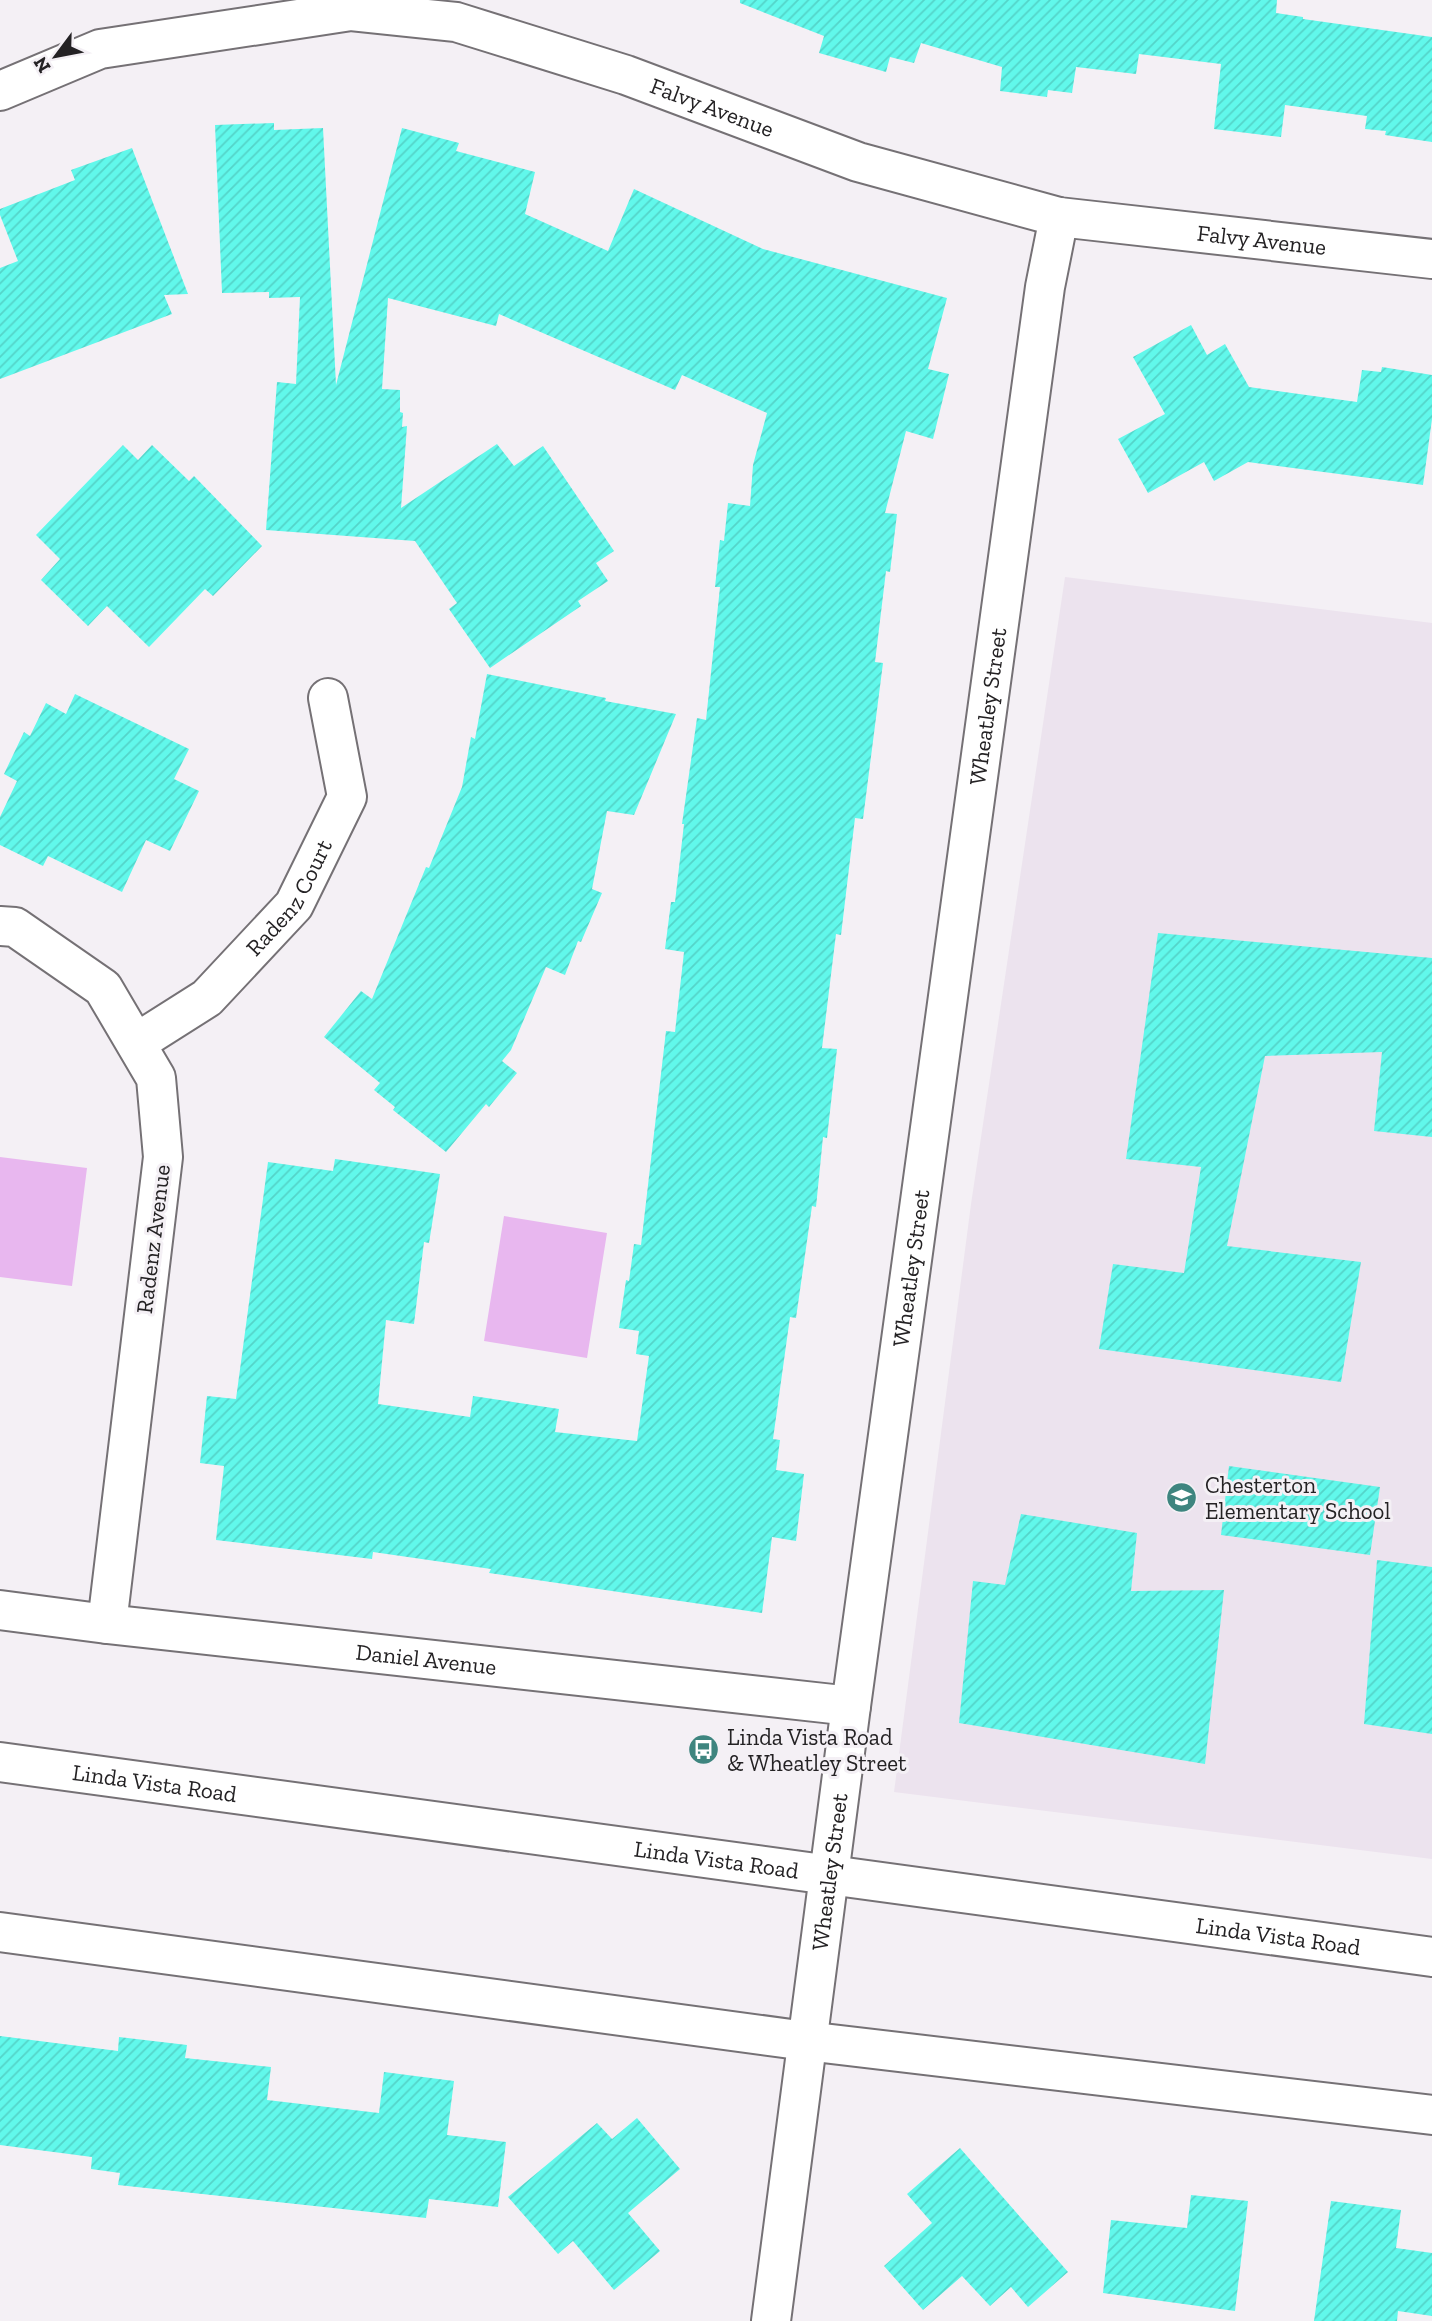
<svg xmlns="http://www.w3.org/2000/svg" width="1432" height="2321" viewBox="0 0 1432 2321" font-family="'Zilla Slab',serif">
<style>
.built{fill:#ece3ee}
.pitch{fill:#e8b7ef}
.building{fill:url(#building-hatch)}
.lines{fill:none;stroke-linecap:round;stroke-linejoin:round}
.minor-casing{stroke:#757175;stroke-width:42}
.primary-casing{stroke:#757175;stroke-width:42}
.minor{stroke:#fff;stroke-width:38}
.primary{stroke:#fff;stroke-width:38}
.labels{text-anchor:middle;stroke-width:6;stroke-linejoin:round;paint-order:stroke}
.street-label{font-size:23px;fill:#242224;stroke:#f4f0f5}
.poi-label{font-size:23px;fill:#242224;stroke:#f4f0f5;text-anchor:start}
</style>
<defs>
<pattern id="building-hatch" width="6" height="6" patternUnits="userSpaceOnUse" patternTransform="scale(1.75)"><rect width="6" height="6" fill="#61f8eb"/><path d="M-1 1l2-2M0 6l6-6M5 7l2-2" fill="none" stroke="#54d4c9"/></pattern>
</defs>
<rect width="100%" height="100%" fill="#f4f0f5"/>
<!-- built -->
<path class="built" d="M 1065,577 L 1432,623 L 1432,1859 L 894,1792 L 971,1204 Z"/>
<!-- pitch -->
<path class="pitch" d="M 0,1157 L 87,1168 L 72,1286 L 0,1277 Z
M 504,1216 L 607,1233 L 587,1358 L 484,1341 Z"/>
<!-- building -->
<path class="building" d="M 740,0 L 1277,0 L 1276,13 L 1303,17 L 1303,19 L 1432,37 L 1432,142 L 1385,135 L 1386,131 L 1365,129 L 1367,116 L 1285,105 L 1281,137 L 1214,129 L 1221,64 L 1139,54 L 1136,74 L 1076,67 L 1072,93 L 1048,90 L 1047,97 L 1000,91 L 1002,67 L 921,43 L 914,63 L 890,57 L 886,72 L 819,53 L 824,36 L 740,3 Z
M 274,123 L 274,130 L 323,128 L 336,385 L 402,128 L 459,143 L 456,151 L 535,172 L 525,214 L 608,251 L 634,189 L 763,249 L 947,298 L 928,369 L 949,374 L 933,439 L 906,431 L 885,513 L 897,514 L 890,572 L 886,571 L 875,662 L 883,663 L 863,819 L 855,818 L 841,935 L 836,934 L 822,1048 L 837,1049 L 827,1138 L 823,1137 L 816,1207 L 812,1206 L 796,1318 L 790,1317 L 773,1439 L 780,1440 L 776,1470 L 804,1474 L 796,1541 L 772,1537 L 762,1613 L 489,1573 L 491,1569 L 373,1552 L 372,1559 L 216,1540 L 224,1466 L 200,1463 L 207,1396 L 236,1399 L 268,1162 L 333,1171 L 335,1159 L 440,1174 L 429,1243 L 424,1242 L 414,1324 L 386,1320 L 378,1404 L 470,1417 L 473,1396 L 559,1409 L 555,1432 L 637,1441 L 649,1356 L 636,1354 L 639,1331 L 619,1328 L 626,1280 L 629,1281 L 634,1244 L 641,1245 L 666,1031 L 675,1032 L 684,952 L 665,949 L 671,902 L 675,902 L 684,824 L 682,824 L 697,718 L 706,720 L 720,587 L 715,587 L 720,540 L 724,541 L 728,503 L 750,506 L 753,465 L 767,413 L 682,375 L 675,390 L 499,314 L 496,326 L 388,298 L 382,389 L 400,390 L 400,412 L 403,413 L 402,427 L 407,426 L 401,508 L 497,444 L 514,466 L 543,446 L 614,551 L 596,563 L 608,581 L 578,601 L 581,606 L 490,668 L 449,609 L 457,603 L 415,541 L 266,530 L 277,382 L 296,384 L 300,297 L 269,298 L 269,292 L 222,293 L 215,125 Z
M 132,148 L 188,294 L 164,295 L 172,314 L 0,379 L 0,268 L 18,261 L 0,215 L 0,209 L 75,180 L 71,170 Z
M 1191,325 L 1207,355 L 1225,344 L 1249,387 L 1357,402 L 1362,370 L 1381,372 L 1382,367 L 1432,375 L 1432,419 L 1423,485 L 1248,462 L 1214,481 L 1204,462 L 1148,493 L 1118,439 L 1165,414 L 1133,357 Z
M 123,445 L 138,460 L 152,445 L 189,481 L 194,476 L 262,546 L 213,596 L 205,589 L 149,647 L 107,606 L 88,626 L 41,580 L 60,559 L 36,535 Z
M 487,674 L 606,698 L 605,701 L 676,714 L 634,815 L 607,811 L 592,889 L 602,893 L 581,942 L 578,941 L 565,975 L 546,967 L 511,1050 L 502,1061 L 517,1073 L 489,1107 L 486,1104 L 446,1152 L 393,1110 L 395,1107 L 374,1090 L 380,1083 L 324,1037 L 361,991 L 372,999 L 426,867 L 429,868 L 462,787 L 471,737 L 475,739 Z
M 75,694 L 189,749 L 174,779 L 199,791 L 170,851 L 146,840 L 122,892 L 48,856 L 43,866 L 0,845 L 0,817 L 17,781 L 4,774 L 24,732 L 30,736 L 46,703 L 66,714 Z
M 1158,933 L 1432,958 L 1432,1137 L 1374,1131 L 1382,1052 L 1265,1056 L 1227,1246 L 1361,1262 L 1341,1382 L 1099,1349 L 1113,1264 L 1184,1273 L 1201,1167 L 1126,1159 Z
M 1229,1466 L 1380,1487 L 1370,1555 L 1221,1535 Z
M 1021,1514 L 1137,1533 L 1131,1591 L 1224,1590 L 1205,1764 L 959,1723 L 973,1581 L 1005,1585 Z
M 1377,1560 L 1432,1567 L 1432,1734 L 1364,1724 Z
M 0,2036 L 118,2051 L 119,2037 L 187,2045 L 185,2058 L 271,2067 L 267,2100 L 379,2113 L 384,2072 L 454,2081 L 447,2135 L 506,2142 L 498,2207 L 429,2199 L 426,2218 L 118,2185 L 120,2173 L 91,2169 L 92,2157 L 0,2145 Z
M 637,2118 L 680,2169 L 628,2213 L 660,2251 L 614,2290 L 573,2241 L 558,2254 L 508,2197 L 597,2123 L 612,2139 Z
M 960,2148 L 1068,2272 L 1028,2307 L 1011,2287 L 990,2306 L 962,2276 L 923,2310 L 884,2266 L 932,2223 L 907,2194 Z
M 1191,2195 L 1248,2201 L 1235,2311 L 1103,2293 L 1111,2220 L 1187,2228 Z
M 1331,2201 L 1401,2210 L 1396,2248 L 1432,2253 L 1432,2316 L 1398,2311 L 1397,2321 L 1314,2321 Z"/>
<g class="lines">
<defs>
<g id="minor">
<path id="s1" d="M 0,91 L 100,49 L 351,11 L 456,22 L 626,75 L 858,162 L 1059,217 L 1432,259"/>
<path d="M 0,926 L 15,927 L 103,988 L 156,1078 L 163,1157 L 107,1624"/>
<path id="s2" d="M 136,1043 L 207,998 L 294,905 L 347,797 L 328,698"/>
<path id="s3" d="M 0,1610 L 107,1624 L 851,1706"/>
<path d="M 0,1932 L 806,2041 L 1432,2115"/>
<path id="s4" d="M 771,2321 L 851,1706 L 1045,287 L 1059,217"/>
</g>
<g id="primary">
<path id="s5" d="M 0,1762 L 1432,1957"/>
</g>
</defs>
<!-- minor casing -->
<use href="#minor" class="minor-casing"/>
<!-- primary casing -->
<use href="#primary" class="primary-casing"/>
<!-- minor -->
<use href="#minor" class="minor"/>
<!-- primary -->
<use href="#primary" class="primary"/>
</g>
<!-- icons -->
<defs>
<symbol id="school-disc" viewBox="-11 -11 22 22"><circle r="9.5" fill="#3e857f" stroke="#f4f0f5"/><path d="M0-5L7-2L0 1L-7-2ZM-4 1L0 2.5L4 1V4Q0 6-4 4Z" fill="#fff"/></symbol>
<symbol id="bus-disc" viewBox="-11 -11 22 22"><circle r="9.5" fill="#3e857f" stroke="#f4f0f5"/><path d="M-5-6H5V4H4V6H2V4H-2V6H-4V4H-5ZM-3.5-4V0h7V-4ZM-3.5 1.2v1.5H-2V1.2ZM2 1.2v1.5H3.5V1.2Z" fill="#fff"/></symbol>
</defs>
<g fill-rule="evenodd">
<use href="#school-disc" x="1164" y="1480" width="35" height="35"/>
<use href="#bus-disc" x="686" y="1732" width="35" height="35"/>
</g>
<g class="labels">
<!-- street labels -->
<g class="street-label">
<text dy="8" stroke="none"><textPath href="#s1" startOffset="738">Falvy Avenue</textPath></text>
<text dy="8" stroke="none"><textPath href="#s1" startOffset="1306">Falvy Avenue</textPath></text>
<text dy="8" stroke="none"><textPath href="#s4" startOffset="1629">Wheatley Street</textPath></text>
<text dy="8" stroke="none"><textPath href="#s2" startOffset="215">Radenz Court</textPath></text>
<text transform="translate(153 1239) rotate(-83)" y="8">Radenz Avenue</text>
<text dy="8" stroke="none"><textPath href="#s4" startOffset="1062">Wheatley Street</textPath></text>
<text dy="8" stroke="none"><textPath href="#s3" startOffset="429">Daniel Avenue</textPath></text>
<text dy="8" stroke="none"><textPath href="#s5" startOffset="156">Linda Vista Road</textPath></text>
<text dy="8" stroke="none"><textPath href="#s5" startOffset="723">Linda Vista Road</textPath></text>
<text dy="8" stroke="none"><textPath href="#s4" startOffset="453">Wheatley Street</textPath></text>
<text dy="8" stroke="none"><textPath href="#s5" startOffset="1290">Linda Vista Road</textPath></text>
</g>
<!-- poi labels -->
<g class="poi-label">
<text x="1205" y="1493">Chesterton<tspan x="1205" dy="26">Elementary School</tspan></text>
<text x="727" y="1745">Linda Vista Road<tspan x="727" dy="26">&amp; Wheatley Street</tspan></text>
</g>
</g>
<!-- north arrow -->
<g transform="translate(56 56) rotate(238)" stroke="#f4f0f5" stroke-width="5" paint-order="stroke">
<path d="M0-5L12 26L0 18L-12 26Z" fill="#242224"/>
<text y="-10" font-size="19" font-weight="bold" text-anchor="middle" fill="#242224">N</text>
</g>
</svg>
